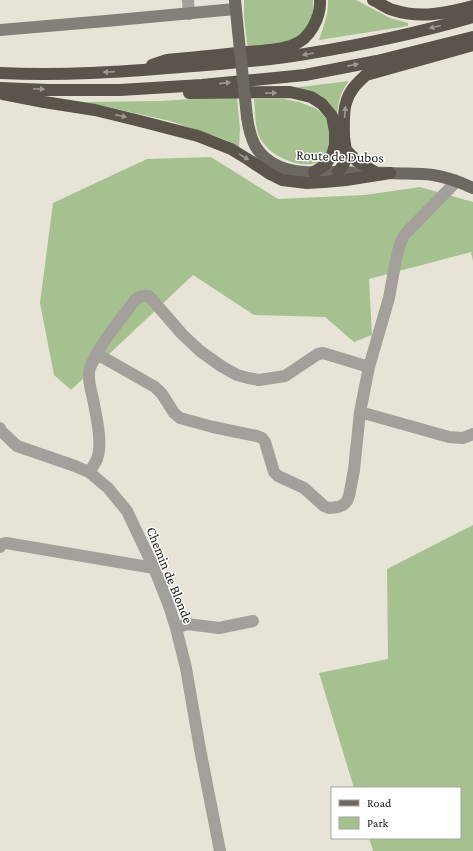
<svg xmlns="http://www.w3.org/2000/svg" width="473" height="851" viewBox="0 0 473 851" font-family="'Crimson Pro',serif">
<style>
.green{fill:#a5c190}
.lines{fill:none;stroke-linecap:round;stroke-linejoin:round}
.street{stroke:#a3a09b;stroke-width:12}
.secondary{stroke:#847f78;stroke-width:12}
.primary{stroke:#6d685f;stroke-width:12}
.highway{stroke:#5a544a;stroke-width:12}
.primary-bridge{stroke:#6d685f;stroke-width:12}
.oneway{fill:#9c9892}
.labels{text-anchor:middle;stroke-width:3;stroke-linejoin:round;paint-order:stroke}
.street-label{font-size:14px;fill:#1a1915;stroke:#fff}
</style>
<rect width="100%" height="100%" fill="#e7e4d7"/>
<!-- green -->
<path class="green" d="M 244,0 L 313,0 L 313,14 L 306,33 L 287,43 L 248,50 L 244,17 Z
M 328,0 L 356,0 L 390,18 L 408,23 L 408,26 L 319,40 C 323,28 329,13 328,0 Z
M 349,81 C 340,93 339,100 337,115 L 292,88 Z
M 222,97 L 237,97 L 240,129 L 239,147 L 223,139 L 170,121 L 86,102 L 160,101 Z
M 254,99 L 283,99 L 299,102 L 317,109 L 324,116 L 328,121 L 331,143 L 326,157 C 324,159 321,161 319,162 C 300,170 269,156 260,138 C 255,129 255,109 254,99 Z
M 211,157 L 278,199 L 365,195 L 420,187 L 473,202 L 473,261 L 471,252 L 369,279 L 372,335 L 354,342 L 325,317 L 254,315 L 193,275 L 71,390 L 54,375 L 40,303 L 53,203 L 147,159 Z
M 473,525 L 473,851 L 373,851 L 369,838 L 460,838 L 460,788 L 354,788 L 319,673 L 388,659 L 387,569 Z"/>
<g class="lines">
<!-- street -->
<path class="street" d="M 188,0 L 189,14
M 97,354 L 155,387 L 162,394 L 174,413 L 180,418 L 213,427 L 257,436 L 262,438 L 265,442 L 274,472 L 278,476 L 304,488 L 324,506 L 329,508 L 338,507 L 343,505 L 347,501 L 349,496 L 354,470 L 360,412 L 369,367 L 389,298 L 396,259 L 400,244 L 403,237 L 407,232 L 452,186 L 455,180
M 360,412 L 449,437 L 463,438 L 473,434
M 0,428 L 1,431 L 17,446 L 75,466 L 89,472 L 108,488 L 127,511 L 154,568 L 168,603 L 176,628 L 186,668 L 200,749 L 220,851
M 89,472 C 92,468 95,464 97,459 C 103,443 96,415 93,399 C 91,390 88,381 89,372 C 94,350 122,318 135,300 C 140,296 143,295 149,296 L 182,334 L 200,351 L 221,366 L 237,375 L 248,378 L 259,380 L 285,376 L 318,354 L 323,353 L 369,367
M 0,547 L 2,544 L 6,543 L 154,568
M 176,628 L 187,624 L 219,628 L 253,621"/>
<!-- secondary -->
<path class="secondary" d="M 0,30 L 106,21 L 235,9"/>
<!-- primary -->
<path class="primary" d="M 235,0 L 238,31
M 247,117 C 250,139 256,156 278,166 C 295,174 316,172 335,172 C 353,173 371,172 390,173 C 404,174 418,173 433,175 C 447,177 460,182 473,188"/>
<!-- highway -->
<path class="highway" d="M 373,0 C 380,3 386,8 393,10 C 420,19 447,13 473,6
M 152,65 L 167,60 C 194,57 221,55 247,52 C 261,51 281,50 293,45 C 310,39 321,17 320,0
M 0,73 C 61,76 121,72 181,67 C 222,64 264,61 305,54 C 361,45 418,33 473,17
M 0,88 L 48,90 L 120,90 L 202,85 L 305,75 L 377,61 L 473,37
M 189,93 L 290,92 L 311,97 L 322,104 L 332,116 L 335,131 L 335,145 L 332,155 L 325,165 L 314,172
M 3,94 L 44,102 L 95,110 L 136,120 L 198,136 L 231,149 L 249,160 L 270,174 L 282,180 L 307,183 L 324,182 L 346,180 L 390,173
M 347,151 L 357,161 L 375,172
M 338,172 C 350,158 346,154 344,137 C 344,128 343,111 346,103 C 349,91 357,83 366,75 L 473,45"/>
<!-- primary-bridge -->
<path class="primary-bridge" d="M 238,31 L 247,117"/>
</g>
<!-- one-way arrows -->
<defs><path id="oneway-solid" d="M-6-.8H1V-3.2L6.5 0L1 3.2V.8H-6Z"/></defs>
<g class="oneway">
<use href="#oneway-solid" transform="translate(435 27) rotate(166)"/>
<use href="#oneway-solid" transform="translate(308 54) rotate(170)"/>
<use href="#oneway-solid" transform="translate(353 65) rotate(-11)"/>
<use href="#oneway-solid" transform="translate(109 72) rotate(178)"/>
<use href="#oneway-solid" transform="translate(225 83) rotate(-6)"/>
<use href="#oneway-solid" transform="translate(39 89) rotate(3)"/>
<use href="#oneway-solid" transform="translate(271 93) rotate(-1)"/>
<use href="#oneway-solid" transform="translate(345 112) rotate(-85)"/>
<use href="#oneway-solid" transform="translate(121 116) rotate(13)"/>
<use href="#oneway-solid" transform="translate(244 157) rotate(31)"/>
</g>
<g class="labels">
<!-- street labels -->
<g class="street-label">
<text transform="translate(340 156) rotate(2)" y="5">Route de Dubos</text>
<text transform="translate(170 575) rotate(68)" y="5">Chemin de Blonde</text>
</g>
</g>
<!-- legend -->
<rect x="331" y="787" width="130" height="52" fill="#ffffff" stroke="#a3a3a1"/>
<rect x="339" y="800" width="20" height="6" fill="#6d685f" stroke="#a3a3a1"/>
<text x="367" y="807" font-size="12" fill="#1a1915">Road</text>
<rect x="339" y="817" width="20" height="12" fill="#a5c190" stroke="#a3a3a1"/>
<text x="367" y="827" font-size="12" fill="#1a1915">Park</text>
</svg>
